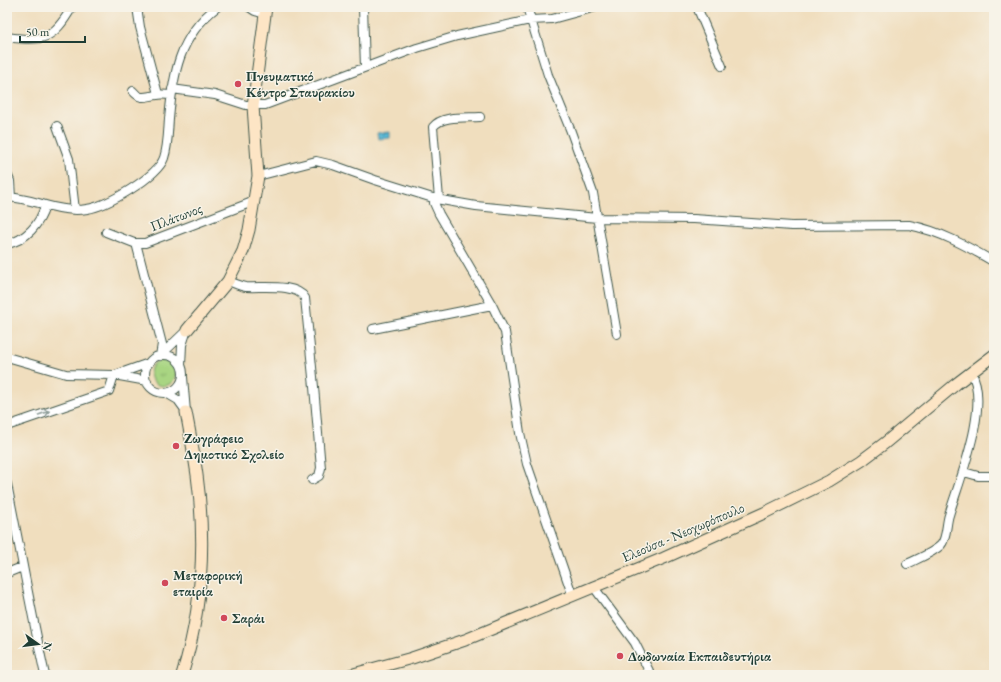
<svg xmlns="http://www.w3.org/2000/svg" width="1001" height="682" viewBox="0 0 1001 682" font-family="'EB Garamond',serif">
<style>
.grass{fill:url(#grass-tufts);stroke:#64895b}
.water{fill:url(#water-waves);stroke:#3c7c86}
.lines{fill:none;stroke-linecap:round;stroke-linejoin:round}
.street-casing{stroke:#3e5549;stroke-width:10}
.secondary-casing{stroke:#3e5549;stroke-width:13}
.street{stroke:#fff;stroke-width:8}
.secondary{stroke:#fde5c5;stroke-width:11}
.oneway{stroke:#8f9e9a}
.poi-dot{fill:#d1495b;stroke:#f7f3e8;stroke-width:1.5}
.labels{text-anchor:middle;stroke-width:3;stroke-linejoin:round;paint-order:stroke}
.poi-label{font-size:14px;font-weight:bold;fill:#1f3d34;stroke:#f7f3e8;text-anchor:start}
.street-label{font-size:14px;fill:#1f3d34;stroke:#f7f3e8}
</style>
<defs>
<pattern id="grass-tufts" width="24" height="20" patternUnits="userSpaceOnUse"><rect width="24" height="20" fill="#a9d582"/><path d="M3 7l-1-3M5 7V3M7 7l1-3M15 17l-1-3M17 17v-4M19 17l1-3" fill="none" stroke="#89ae6b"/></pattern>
<pattern id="water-waves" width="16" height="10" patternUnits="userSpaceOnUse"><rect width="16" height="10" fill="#5abad8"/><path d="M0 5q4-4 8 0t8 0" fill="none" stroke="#4a98b0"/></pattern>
</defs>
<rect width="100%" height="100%" fill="#f7f3e8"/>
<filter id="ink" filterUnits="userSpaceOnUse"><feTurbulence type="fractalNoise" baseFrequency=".025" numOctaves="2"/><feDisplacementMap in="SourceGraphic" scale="8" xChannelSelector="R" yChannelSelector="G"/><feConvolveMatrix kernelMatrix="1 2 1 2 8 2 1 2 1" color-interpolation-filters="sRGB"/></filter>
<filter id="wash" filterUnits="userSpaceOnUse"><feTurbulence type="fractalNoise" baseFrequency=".012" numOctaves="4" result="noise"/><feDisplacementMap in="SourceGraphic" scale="16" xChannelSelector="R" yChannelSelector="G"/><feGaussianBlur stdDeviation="0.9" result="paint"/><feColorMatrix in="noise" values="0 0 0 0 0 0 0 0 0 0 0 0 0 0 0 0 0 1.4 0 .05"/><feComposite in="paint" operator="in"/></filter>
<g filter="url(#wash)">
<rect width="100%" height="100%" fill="#f0debe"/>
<!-- grass -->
<path class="grass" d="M150 373a13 13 0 1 1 26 0a13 13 0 1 1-26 0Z"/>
<!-- water -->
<path class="water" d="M 390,132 L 390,138 L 378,139 L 377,133 Z"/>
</g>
<g filter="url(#ink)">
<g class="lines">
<defs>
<path id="street" d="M 137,7 L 140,27 L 158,94
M 249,7 L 255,11 L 265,14
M 363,7 L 365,67
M 527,7 L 548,75 L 570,129 L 593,193 L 617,334
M 697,7 L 722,66
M 7,37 C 43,42 53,40 72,7
M 172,89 L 215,95 L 246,105 L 265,105 L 417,48 L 457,36 L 530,20 L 552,19 L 596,7
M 133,91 C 141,101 146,96 157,95 C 162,94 167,95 171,95
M 57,126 L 69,159 L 75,210
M 7,174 L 10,181 L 11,198
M 258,176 L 316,161 L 333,165 L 375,180 L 436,199 L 476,206 L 597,218 L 694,219 L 792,226 L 909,225 C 940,231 967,246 994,262
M 7,197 C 34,198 60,214 87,209 C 107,206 157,177 164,158 C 168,146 168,132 169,119 C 173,74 179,36 217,7
M 434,198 L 434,203 L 439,214 L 492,305 L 505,332 L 520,433 L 527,464 L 572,594
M 439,199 L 433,127 C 442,115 466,118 480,117
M 106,232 L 134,243 L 145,243 L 255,201
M 136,243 L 162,344 L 160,356
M 7,244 C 26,240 40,224 45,206
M 228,281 C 234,283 240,286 246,287 C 262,288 296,283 305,298 L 314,387 L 321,468 L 319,476 L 312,480
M 373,329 L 492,305
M145 374a19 19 0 1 1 38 0a19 19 0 1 1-38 0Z
M 160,356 L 187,330
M 7,357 L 66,374 L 114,375 L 147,381
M 181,365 L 182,345 L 186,333
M 115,375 L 149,363
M 183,377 L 186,412
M 166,393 L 178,400 L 186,411
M 7,426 L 109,391 L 114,375
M 964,472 L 978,476 L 994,476
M 7,484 C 20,548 31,612 45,675
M 907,564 C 917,559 933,553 941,545 C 947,538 946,524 949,515 C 959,481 991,404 971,372
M 7,573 L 22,567
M 593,586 L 635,643 L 651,675"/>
<path id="secondary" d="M 187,330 L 228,281 L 243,251 L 249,230 L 258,176 L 253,106 L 266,7
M 182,675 C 202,611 206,542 197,475 C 194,454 190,433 186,412
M 350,675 L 412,658 L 465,640 L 664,558 L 764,513 L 829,481 L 861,461 L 885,443 L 956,384 L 994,355"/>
</defs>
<!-- street casing -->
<use href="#street" class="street-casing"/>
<!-- secondary casing -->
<use href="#secondary" class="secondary-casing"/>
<!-- street -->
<use href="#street" class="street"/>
<!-- secondary -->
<use href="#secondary" class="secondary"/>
</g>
<!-- one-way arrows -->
<defs><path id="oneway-shaft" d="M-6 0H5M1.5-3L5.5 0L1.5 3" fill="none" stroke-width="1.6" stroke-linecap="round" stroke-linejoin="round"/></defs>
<use class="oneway" href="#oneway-shaft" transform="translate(44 413) rotate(-19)"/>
</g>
<!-- markers -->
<g class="poi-dot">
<circle cx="238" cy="84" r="4"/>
<circle cx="176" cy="446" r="4"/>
<circle cx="165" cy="583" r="4"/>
<circle cx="224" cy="618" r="4"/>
<circle cx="620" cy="656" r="4"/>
</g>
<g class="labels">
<!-- poi labels -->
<g class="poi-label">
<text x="246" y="81">Πνευματικό<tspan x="246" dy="16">Κέντρο Σταυρακίου</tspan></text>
<text x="184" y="443">Ζωγράφειο<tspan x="184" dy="16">Δημοτικό Σχολείο</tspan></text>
<text x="173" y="580">Μεταφορική<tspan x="173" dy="16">εταιρία</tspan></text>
<text x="232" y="623">Σαράι</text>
<text x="628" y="661">Δωδωναία Εκπαιδευτήρια</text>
</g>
<!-- street labels -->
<g class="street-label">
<text transform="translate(176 217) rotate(-21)" y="5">Πλάτωνος</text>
<text transform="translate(683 532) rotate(-23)" y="5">Ελεούσα - Νεοχωρόπουλο</text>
</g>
</g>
<!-- margin -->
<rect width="1001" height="682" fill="none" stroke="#f7f3e8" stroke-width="24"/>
<!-- north arrow -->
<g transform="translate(38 644) rotate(104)" stroke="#f7f3e8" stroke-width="3" paint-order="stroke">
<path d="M0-3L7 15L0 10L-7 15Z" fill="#1f3d34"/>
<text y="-6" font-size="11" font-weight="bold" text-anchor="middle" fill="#1f3d34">N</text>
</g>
<!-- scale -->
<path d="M20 36v6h65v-6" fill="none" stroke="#1f3d34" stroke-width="2"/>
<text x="26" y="36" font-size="12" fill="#1f3d34" stroke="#f7f3e8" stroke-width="3" paint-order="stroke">50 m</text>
</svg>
